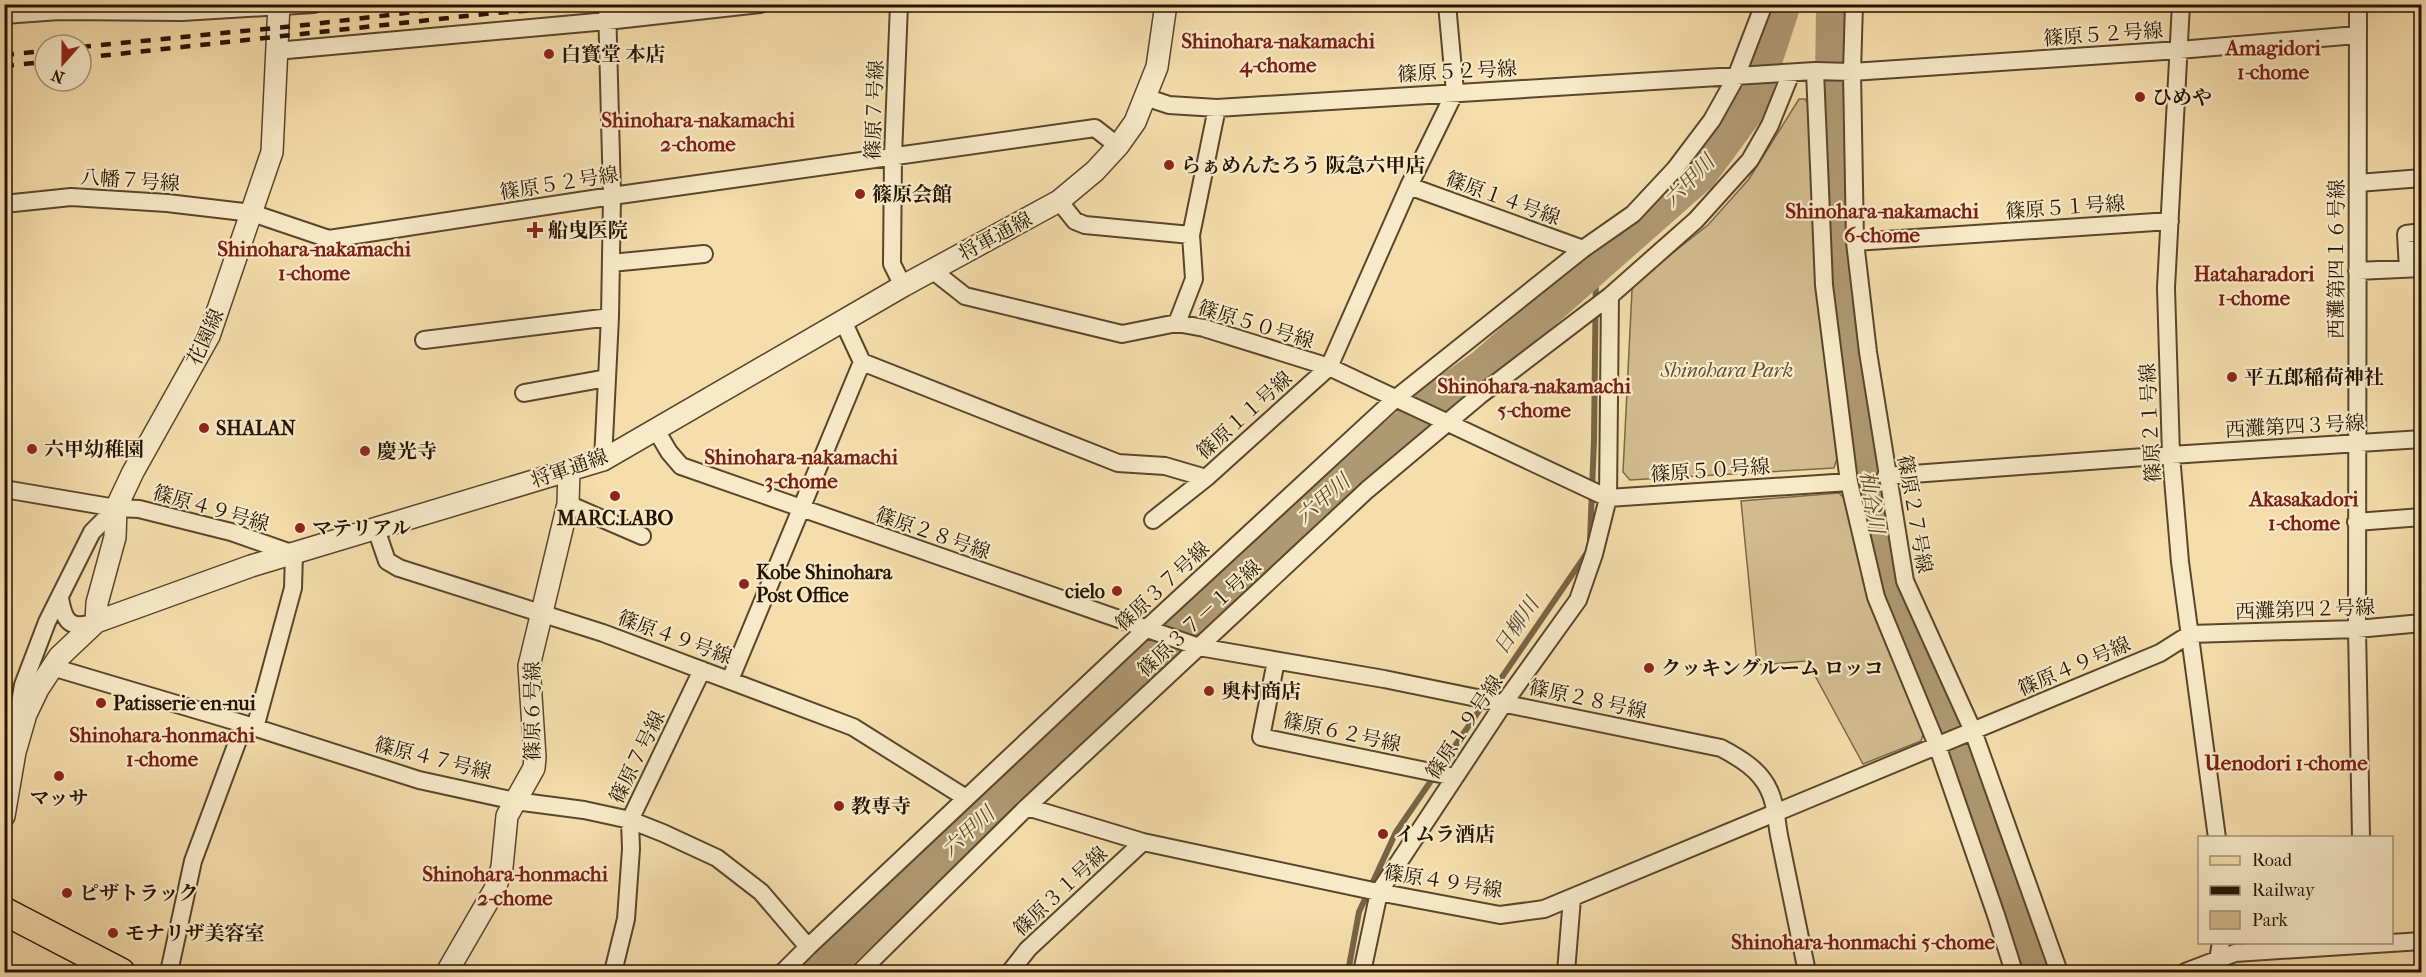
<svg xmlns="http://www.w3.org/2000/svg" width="2426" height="977" viewBox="0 0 2426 977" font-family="'IM FELL French Canon','Noto Serif JP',serif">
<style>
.green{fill:#d2bc8f;stroke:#7c6848;stroke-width:1.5}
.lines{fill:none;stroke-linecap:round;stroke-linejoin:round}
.stream{stroke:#786445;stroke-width:6}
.river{stroke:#af9972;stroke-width:34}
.minor-casing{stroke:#5a462c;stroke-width:20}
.tertiary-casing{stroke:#5a462c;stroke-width:24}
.primary-casing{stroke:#261402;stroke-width:30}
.minor{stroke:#f8eac9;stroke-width:16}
.tertiary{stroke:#f8eac9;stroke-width:21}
.primary{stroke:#f5deac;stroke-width:27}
.rail{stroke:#261402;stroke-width:4.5;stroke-dasharray:10 10;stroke-linecap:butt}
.poi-dot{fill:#8f2418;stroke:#f8eac9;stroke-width:2}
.labels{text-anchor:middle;stroke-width:4.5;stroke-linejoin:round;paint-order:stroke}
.street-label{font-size:20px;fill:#261402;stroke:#f8eac9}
.poi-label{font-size:20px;font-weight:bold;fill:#261402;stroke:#f8eac9;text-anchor:start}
.park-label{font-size:20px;font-style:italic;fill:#624f33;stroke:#f8eac9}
.neighbourhood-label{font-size:21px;font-weight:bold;fill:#7a1f14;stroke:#f8eac9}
.water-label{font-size:21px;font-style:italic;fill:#5d492f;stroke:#f8eac9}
</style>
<rect width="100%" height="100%" fill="#f5deac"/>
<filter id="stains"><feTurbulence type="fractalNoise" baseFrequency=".00333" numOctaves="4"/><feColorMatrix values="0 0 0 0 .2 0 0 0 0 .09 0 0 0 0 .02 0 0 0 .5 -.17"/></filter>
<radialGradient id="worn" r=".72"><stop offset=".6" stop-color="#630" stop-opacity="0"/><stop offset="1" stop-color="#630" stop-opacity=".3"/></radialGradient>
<!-- green -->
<path class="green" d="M 1799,99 L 1805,99 L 1809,105 L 1815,279 L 1837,459 L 1834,468 L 1630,480 L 1623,472 L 1632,290 L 1637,281 L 1708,225 L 1749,179 Z
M 1839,493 L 1845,499 L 1868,601 L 1924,731 L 1921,741 L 1863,764 L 1807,661 L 1757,665 L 1741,501 Z"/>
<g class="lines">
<!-- stream -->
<path class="stream" d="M 1590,540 L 1594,440 L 1596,266
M 1348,972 L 1359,912 L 1396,832 L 1589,550"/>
<!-- river -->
<path class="river" d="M 1833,4 L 1832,87 L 1837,212 L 1865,471 L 1885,570 L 1966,758 L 2020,909 L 2038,972
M 820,972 L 1277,539 L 1439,397 L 1482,367 L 1700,175 L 1750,107 L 1784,4"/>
<defs>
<path id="minor" d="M 899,4 L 893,156 L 892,264 L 903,286
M 1854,4 L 1852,72 L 1855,242 L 1868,352 L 1905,581 L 1973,731 L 2059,972
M 2181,4 L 2166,288 L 2171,455 L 2180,562 L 2217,838
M 2358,4 L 2357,629 L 2361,838
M 4,15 L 59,11 L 182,12 L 314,4
M 276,51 L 607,21 L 760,4
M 1815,71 L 1824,285 L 1849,482 L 1876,597 L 1937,745 L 1996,915 L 2014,972
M 1145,97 L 1169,105 L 1217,108 L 1815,71 L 1852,72 L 2179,50 L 2357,35
M 2358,183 L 2422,178
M 1409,186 L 1583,249
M 1059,201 L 1075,221 L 1085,225 L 1191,235
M 4,204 L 71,197 L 167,203 L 252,213 L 329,239 L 612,196 L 1095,128 L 1118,146
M 1855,242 L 2170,221
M 611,263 L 704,254
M 2408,269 L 2406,234 L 2422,232
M 932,270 L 965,296 L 1122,334 L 1177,323 L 1204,328 L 1329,367 L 1608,498 L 1849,482
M 2357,271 L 2422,268
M 843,321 L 862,362
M 1177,323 L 1194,279 L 1191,235 L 1217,108
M 424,340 L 610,317
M 862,362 L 1118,463 L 1165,466 L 1206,478 L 1329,367 L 1409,186 L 1455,92 L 1447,4
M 524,393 L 607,378
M 656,430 L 669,452 L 681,466 L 1199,647 L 1384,679 L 1721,748 C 1740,758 1760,770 1769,790 C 1777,806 1776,823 1780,840 C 1789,884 1798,928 1807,972
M 603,460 L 610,317 L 612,196 L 607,4
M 1886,476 L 2171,455 L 2422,439
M 4,489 L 116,508 L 139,509 L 231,532 L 294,554 L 293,588 L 255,728
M 568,504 L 642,536
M 1153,520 L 1206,478
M 2356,522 L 2422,517
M 376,529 L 387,561 L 399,568 L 603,633 L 853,727 L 966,798
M 60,598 C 64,623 71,630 96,622
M 1276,661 L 1261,737 L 1455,777
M 52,667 L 244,724 L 419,780 L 515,801 L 584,810 L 630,820 L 663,833 L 717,858 L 761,892 L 808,947
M 730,680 L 862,362
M 20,721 L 18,714 L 23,685 L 47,622 L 92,532 L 116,508
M 1027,807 L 1143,842 L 1378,892 L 1500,915 L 1544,909 L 2160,653 L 2190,634 L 2357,629 L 2422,623
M 169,972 L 193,861 L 244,724
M 613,972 L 626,919 L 631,849 L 630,820 L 702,670
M 783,972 L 808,947 L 1146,629 L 1395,399 L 1583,249 L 1633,214 L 1675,169 L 1712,120 L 1736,77 L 1764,4
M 860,972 L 1027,807 L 1367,490 L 1479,396 L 1610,296 L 1696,220 L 1750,160 L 1770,125 L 1791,73
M 1010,972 L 1028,949 L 1143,842
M 1362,972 L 1379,892 L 1504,703 L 1578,600 L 1594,554 L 1608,498 L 1610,296
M 1566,972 L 1572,898
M 2185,972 L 2235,953 L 2422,941
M 2216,972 L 2221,942"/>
<path id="tertiary" d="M 96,622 L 97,603 L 115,537 L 116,508 L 133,472 L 209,336 L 272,152 L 279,4
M 4,816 L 15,752 L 26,714 L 38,689 L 59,657 L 96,622 L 251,566 L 603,460 L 903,286 L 1059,201 L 1095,171 L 1118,146 L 1135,122 L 1157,67 L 1166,4
M 447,972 L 495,889 L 502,867 L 507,816 L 534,768 L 535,757 L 529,666 L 568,504 L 569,470"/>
<path id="primary" d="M 4,911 L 121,972"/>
</defs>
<!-- minor casing -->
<use href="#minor" class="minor-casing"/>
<!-- tertiary casing -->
<use href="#tertiary" class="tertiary-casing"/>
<!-- primary casing -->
<use href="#primary" class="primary-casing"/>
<!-- minor -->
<use href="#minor" class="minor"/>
<!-- tertiary -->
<use href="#tertiary" class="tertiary"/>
<!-- primary -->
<use href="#primary" class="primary"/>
<!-- rail -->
<path class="rail" d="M 81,47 L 305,25 L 481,4
M 4,55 L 45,51
M 81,58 L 494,13 L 613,4
M 4,66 L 45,62"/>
</g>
<!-- markers -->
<g class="poi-dot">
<circle cx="549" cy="54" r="6"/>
<circle cx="2140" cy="97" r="6"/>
<circle cx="1169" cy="165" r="6"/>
<circle cx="860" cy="194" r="6"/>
<path d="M532 221h6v6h6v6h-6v6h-6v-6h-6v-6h6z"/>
<circle cx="2232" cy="377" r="6"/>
<circle cx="204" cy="428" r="6"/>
<circle cx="32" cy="449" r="6"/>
<circle cx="365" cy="451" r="6"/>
<circle cx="615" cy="496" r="6"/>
<circle cx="300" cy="528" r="6"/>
<circle cx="744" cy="584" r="6"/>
<circle cx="1117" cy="591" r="6"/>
<circle cx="1649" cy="668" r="6"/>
<circle cx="1209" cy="691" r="6"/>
<circle cx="101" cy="703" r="6"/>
<circle cx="59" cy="776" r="6"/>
<circle cx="839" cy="806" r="6"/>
<circle cx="1383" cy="834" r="6"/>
<circle cx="67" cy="893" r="6"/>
<circle cx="113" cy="933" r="6"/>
</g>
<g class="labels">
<!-- street labels -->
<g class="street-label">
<text transform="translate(2103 34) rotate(-4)" y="7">篠原５２号線</text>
<text transform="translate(1457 71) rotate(-3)" y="7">篠原５２号線</text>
<text transform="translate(874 110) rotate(-88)" y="7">篠原７号線</text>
<text transform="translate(130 180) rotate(4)" y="7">八幡７号線</text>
<text transform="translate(559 183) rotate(-9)" y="7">篠原５２号線</text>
<text transform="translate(1503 198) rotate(20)" y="7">篠原１４号線</text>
<text transform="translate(2065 207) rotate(-4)" y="7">篠原５１号線</text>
<text transform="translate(995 236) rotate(-28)" y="7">将軍通線</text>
<text transform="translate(2336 259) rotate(-90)" y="7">西灘第四１６号線</text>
<text transform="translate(1256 324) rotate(17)" y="7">篠原５０号線</text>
<text transform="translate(205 337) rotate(-65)" y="7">花園線</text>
<text transform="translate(1244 415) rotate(-42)" y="7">篠原１１号線</text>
<text transform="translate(2150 423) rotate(-93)" y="7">篠原２１号線</text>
<text transform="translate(2295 426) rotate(-3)" y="7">西灘第四３号線</text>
<text transform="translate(569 468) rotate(-19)" y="7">将軍通線</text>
<text transform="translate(1710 470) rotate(-4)" y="7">篠原５０号線</text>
<text transform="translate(211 508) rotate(16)" y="7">篠原４９号線</text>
<text transform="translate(1915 514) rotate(80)" y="7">篠原２７号線</text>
<text transform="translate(933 533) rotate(19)" y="7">篠原２８号線</text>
<text transform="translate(1162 586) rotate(-43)" y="7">篠原３７号線</text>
<text transform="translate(2305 609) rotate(-2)" y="7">西灘第四２号線</text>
<text transform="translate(1199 618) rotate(-43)" y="7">篠原３７－１号線</text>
<text transform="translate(675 637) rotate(20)" y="7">篠原４９号線</text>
<text transform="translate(2074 666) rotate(-23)" y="7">篠原４９号線</text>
<text transform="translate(1588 699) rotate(12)" y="7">篠原２８号線</text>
<text transform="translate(532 711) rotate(-90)" y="7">篠原６号線</text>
<text transform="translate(1464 727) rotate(-56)" y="7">篠原１９号線</text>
<text transform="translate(1342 732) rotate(12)" y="7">篠原６２号線</text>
<text transform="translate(637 757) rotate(-64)" y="7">篠原７号線</text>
<text transform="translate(433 758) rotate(14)" y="7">篠原４７号線</text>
<text transform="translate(1443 881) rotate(9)" y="7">篠原４９号線</text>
<text transform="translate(1060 891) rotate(-43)" y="7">篠原３１号線</text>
</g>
<!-- poi labels -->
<g class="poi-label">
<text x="561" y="61">白寳堂 本店</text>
<text x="2152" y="104">ひめや</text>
<text x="1181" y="172">らぁめんたろう 阪急六甲店</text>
<text x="872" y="201">篠原会館</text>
<text x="548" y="237">船曳医院</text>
<text x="2244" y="384">平五郎稲荷神社</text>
<text x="216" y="435">SHALAN</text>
<text x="44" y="456">六甲幼稚園</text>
<text x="377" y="458">慶光寺</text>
<text x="615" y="525" text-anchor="middle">MARC.LABO</text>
<text x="312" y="535">マテリアル</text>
<text x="756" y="579">Kobe Shinohara<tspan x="756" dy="23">Post Office</tspan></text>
<text x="1105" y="598" text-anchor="end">cielo</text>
<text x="1661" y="675">クッキングルーム ロッコ</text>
<text x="1221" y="698">奥村商店</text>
<text x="113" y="710">Patisserie en-nui</text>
<text x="59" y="805" text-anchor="middle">マッサ</text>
<text x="851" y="813">教専寺</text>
<text x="1395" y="841">イムラ酒店</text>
<text x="79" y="900">ピザトラック</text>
<text x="125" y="940">モナリザ美容室</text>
</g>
<!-- park labels -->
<g class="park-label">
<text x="1727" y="377">Shinohara Park</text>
</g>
<!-- neighbourhood labels -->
<g class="neighbourhood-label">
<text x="1278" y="48">Shinohara-nakamachi<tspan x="1278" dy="24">4-chome</tspan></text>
<text x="2273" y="55">Amagidori<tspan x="2273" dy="24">1-chome</tspan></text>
<text x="698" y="127">Shinohara-nakamachi<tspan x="698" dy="24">2-chome</tspan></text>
<text x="1882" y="218">Shinohara-nakamachi<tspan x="1882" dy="24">6-chome</tspan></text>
<text x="314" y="256">Shinohara-nakamachi<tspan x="314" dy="24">1-chome</tspan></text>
<text x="2254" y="281">Hataharadori<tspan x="2254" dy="24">1-chome</tspan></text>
<text x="1534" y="393">Shinohara-nakamachi<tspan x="1534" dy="24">5-chome</tspan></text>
<text x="801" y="464">Shinohara-nakamachi<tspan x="801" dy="24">3-chome</tspan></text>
<text x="2304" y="506">Akasakadori<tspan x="2304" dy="24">1-chome</tspan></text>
<text x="162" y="742">Shinohara-honmachi<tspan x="162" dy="24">1-chome</tspan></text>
<text x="2286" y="770">Uenodori 1-chome</text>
<text x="515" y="881">Shinohara-honmachi<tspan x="515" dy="24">2-chome</tspan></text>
<text x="1863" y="949">Shinohara-honmachi 5-chome</text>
</g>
<!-- water labels -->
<g class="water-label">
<text transform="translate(1689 181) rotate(-46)" y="7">六甲川</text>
<text transform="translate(1323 499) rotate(-41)" y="7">六甲川</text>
<text transform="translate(1872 502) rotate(81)" y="7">杣谷川</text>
<text transform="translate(1516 626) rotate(-56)" y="7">日柳川</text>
<text transform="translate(968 832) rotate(-43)" y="7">六甲川</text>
</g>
</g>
<!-- margin -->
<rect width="2426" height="977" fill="none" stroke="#f5deac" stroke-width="24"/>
<rect x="6" y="6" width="2414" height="965" fill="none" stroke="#261402" stroke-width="3"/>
<rect x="12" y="12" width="2402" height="953" fill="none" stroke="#261402" stroke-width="1.5"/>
<!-- legend -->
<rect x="2198" y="836" width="195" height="108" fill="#f8eac9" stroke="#a49479" stroke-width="1.5"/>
<rect x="2210" y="856" width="30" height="9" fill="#f5deac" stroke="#a49479" stroke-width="1.5"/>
<text x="2252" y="866" font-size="18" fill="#261402">Road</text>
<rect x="2210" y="886" width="30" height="9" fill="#261402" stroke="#a49479" stroke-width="1.5"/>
<text x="2252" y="896" font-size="18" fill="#261402">Railway</text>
<rect x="2210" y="911" width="30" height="18" fill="#d2bc8f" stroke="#a49479" stroke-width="1.5"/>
<text x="2252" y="926" font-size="18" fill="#261402">Park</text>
<!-- north arrow -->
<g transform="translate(63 63) rotate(201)"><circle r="28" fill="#f8eac9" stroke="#a49479" stroke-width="1.5"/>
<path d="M0-4.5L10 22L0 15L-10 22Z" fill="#8f2418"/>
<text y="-9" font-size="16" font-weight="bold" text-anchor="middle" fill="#261402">N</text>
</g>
<rect width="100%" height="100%" filter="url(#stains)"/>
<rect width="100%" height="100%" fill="url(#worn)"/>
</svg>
